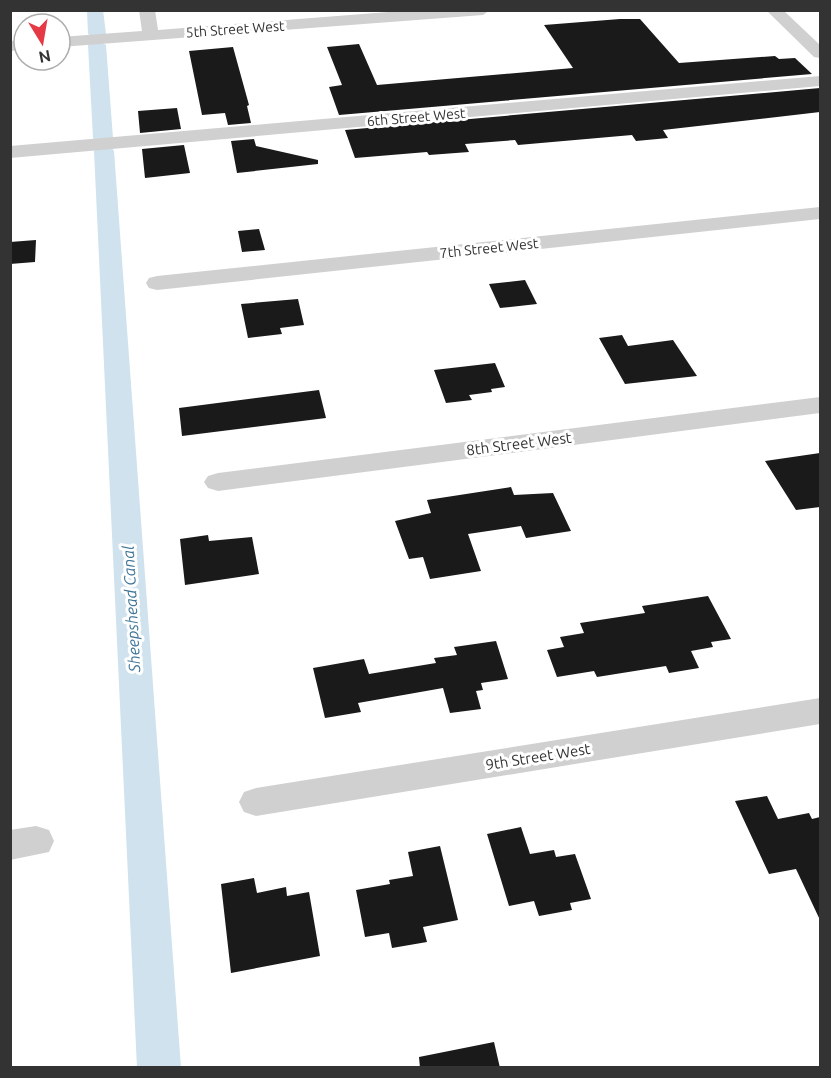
<svg xmlns="http://www.w3.org/2000/svg" width="831" height="1078" viewBox="0 0 831 1078" font-family="Ubuntu,sans-serif">
<style>
.lines{fill:none;stroke-linecap:round;stroke-linejoin:round}
.canal{fill:#cfe2ee;fill-rule:evenodd}
.building{fill:#1a1a1a}
.minor{fill:#d0d0d0;fill-rule:evenodd}
.labels{text-anchor:middle;stroke-width:6;stroke-linejoin:round;paint-order:stroke}
.far-street-label{font-size:14px;fill:#333;stroke:#fff}
.street-label{font-size:15px;fill:#333;stroke:#fff}
.water-label{font-size:16px;font-style:italic;fill:#3f7597;stroke:#fff}
</style>
<rect width="100%" height="100%" fill="#fff"/>
<g class="lines">
<!-- canal -->
<path class="canal" d="M 87,10 L 103,10 L 106,34 L 103,38 L 97,39 L 88,34 Z
M 97,40 L 106,45 L 113,138 L 110,142 L 96,142 L 93,138 L 88,45 Z
M 104,145 L 111,147 L 114,151 L 181,1068 L 137,1068 L 94,151 L 97,147 Z"/>
</g>
<!-- building -->
<path class="building" d="M 620,19 L 640,19 L 679,63 L 775,56 L 779,59 L 795,58 L 812,74 L 339,115 L 329,87 L 342,85 L 327,47 L 359,44 L 377,85 L 573,68 L 544,25 Z
M 233,47 L 249,105 L 247,106 L 251,123 L 228,125 L 225,113 L 202,115 L 189,51 Z
M 820,88 L 820,112 L 663,130 L 668,138 L 636,141 L 632,135 L 518,145 L 515,140 L 465,144 L 469,152 L 429,155 L 427,152 L 355,158 L 345,130 Z
M 177,108 L 181,129 L 140,133 L 138,111 Z
M 254,139 L 256,146 L 318,160 L 318,164 L 237,173 L 231,141 Z
M 184,145 L 190,173 L 145,178 L 142,149 Z
M 259,229 L 265,250 L 242,252 L 238,231 Z
M 36,240 L 35,262 L 10,264 L 10,242 Z
M 525,280 L 537,304 L 500,308 L 489,284 Z
M 298,299 L 304,325 L 280,328 L 282,334 L 248,338 L 241,304 Z
M 622,335 L 628,346 L 673,340 L 697,376 L 625,384 L 599,338 Z
M 495,363 L 505,387 L 491,389 L 492,392 L 469,395 L 472,400 L 446,403 L 434,370 Z
M 319,390 L 326,418 L 182,436 L 179,408 Z
M 820,453 L 820,507 L 796,510 L 765,461 Z
M 511,487 L 514,495 L 553,493 L 571,531 L 526,538 L 521,526 L 468,534 L 481,571 L 430,579 L 423,557 L 409,559 L 395,521 L 431,513 L 427,500 Z
M 208,535 L 209,541 L 252,537 L 259,574 L 185,585 L 180,539 Z
M 708,596 L 731,639 L 711,642 L 713,647 L 691,651 L 699,668 L 669,673 L 666,666 L 597,677 L 594,671 L 557,677 L 547,650 L 564,647 L 560,637 L 584,633 L 580,623 L 645,613 L 642,606 Z
M 496,641 L 508,679 L 481,683 L 483,690 L 476,691 L 481,709 L 450,713 L 443,688 L 358,703 L 361,712 L 325,718 L 313,668 L 364,659 L 369,674 L 436,663 L 434,658 L 457,655 L 454,647 Z
M 767,796 L 778,819 L 809,813 L 812,819 L 820,817 L 820,920 L 796,869 L 769,874 L 735,801 Z
M 521,827 L 530,854 L 554,850 L 556,857 L 575,854 L 591,899 L 570,903 L 572,910 L 539,916 L 534,901 L 509,906 L 487,834 Z
M 440,846 L 458,920 L 423,927 L 427,942 L 392,948 L 389,933 L 365,937 L 356,890 L 390,884 L 389,880 L 413,876 L 408,852 Z
M 254,878 L 257,893 L 286,887 L 287,896 L 309,892 L 320,956 L 231,973 L 221,884 Z
M 494,1042 L 500,1068 L 420,1068 L 419,1057 Z"/>
<g class="lines">
<!-- minor -->
<path class="minor" d="M 139,10 L 155,10 L 158,30 L 414,10 L 490,10 L 483,15 L 60,47 L 60,37 L 142,31 Z
M 766,10 L 783,10 L 820,45 L 820,58 L 814,57 Z
M 24,40 L 24,50 L 10,51 L 10,41 Z
M 820,76 L 820,86 L 10,158 L 10,146 Z
M 820,207 L 820,219 L 157,290 L 149,288 L 146,283 L 149,278 L 157,276 Z
M 820,397 L 820,413 L 218,491 L 208,488 L 204,482 L 208,476 L 218,473 Z
M 820,698 L 820,724 L 256,816 L 244,812 L 239,802 L 244,792 L 256,788 Z
M 36,826 L 49,830 L 54,841 L 49,852 L 10,860 L 10,830 Z"/>
</g>
<g class="labels">
<!-- far-street labels -->
<g class="far-street-label">
<text transform="translate(235 29) rotate(-4)" y="5">5th Street West</text>
<text transform="translate(416 117) rotate(-5)" y="5">6th Street West</text>
<text transform="translate(489 248) rotate(-6)" y="5">7th Street West</text>
</g>
<!-- street labels -->
<g class="street-label">
<text transform="translate(519 444) rotate(-7)" y="5">8th Street West</text>
<text transform="translate(538 757) rotate(-9)" y="5">9th Street West</text>
</g>
<!-- water labels -->
<g class="water-label">
<text transform="translate(131 609) rotate(-93)" y="6">Sheepshead Canal</text>
</g>
</g>
<!-- border -->
<rect width="831" height="1078" fill="none" stroke="#333333" stroke-width="24"/>
<!-- north arrow -->
<g transform="translate(42 42) rotate(169)"><circle r="28" fill="#ffffff" stroke="#adadad" stroke-width="1.5"/>
<path d="M0-4.5L10 22L0 15L-10 22Z" fill="#e63946"/>
<text y="-9" font-size="16" font-weight="bold" text-anchor="middle" fill="#333333">N</text>
</g>
</svg>
